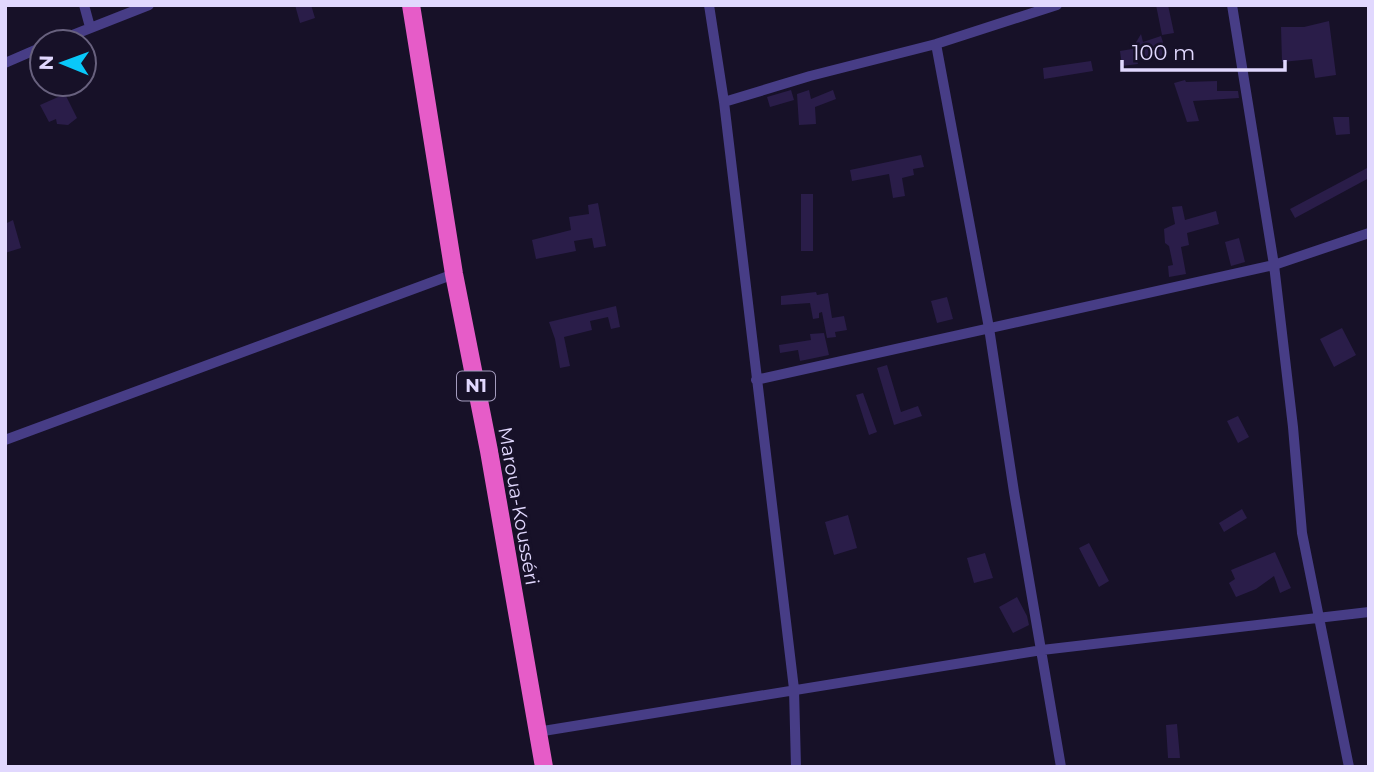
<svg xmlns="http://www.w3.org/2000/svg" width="1374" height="772" viewBox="0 0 1374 772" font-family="Montserrat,sans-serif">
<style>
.building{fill:#2a1d49}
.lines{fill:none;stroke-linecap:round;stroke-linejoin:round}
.minor{stroke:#473d86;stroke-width:10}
.trunk{stroke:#e65cc8;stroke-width:18}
.labels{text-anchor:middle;stroke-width:7;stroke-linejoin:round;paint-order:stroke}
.shield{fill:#171128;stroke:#a49cbe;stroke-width:2}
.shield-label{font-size:18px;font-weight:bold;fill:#e1d8fe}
.street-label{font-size:19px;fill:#e1d8fe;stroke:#171128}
</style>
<rect width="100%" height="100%" fill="#171128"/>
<!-- building -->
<path class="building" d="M 295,5 L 311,5 L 315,18 L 300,23 Z
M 1156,5 L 1168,5 L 1174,33 L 1162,35 Z
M 1329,21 L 1336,75 L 1315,78 L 1312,59 L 1282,62 L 1281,27 L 1304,27 Z
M 1141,34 L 1143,42 L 1161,36 L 1167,55 L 1137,60 L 1138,64 L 1122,66 L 1120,51 L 1132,49 Z
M 1091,61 L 1093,71 L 1044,79 L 1043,68 Z
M 1185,80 L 1186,82 L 1217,81 L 1217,91 L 1238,91 L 1239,98 L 1193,101 L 1199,121 L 1187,122 L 1174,83 Z
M 791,90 L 794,100 L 770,107 L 767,97 Z
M 809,90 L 811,99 L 833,90 L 836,99 L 815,107 L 816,124 L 799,125 L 797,94 Z
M 65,94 L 77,118 L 68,125 L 57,124 L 56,119 L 49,122 L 40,105 Z
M 1333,117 L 1349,117 L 1350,134 L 1336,135 Z
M 921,155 L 924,167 L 913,169 L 914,175 L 902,178 L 905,196 L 893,198 L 889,174 L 852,181 L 850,170 Z
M 1369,167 L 1369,178 L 1295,218 L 1290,209 Z
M 801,194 L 813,194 L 813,251 L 801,251 Z
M 598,203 L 606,246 L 594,248 L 592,238 L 574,241 L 576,251 L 536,259 L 532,240 L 571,230 L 569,217 L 589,214 L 588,205 Z
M 1182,206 L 1185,220 L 1216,211 L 1219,224 L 1187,233 L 1189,245 L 1181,247 L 1186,274 L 1169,277 L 1168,266 L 1173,265 L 1169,246 L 1165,243 L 1164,229 L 1175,224 L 1172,207 Z
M 13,220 L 21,248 L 5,253 L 5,224 Z
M 1239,238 L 1245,262 L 1231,266 L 1225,242 Z
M 816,292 L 817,295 L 828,293 L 832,318 L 844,316 L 847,330 L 835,332 L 836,337 L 827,338 L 822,312 L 819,313 L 819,318 L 813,319 L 810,303 L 781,305 L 781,296 Z
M 947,297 L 953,319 L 937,323 L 931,301 Z
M 616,306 L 620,327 L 611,329 L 608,317 L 590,321 L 592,330 L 564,337 L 570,366 L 560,368 L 555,339 L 549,322 Z
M 1342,328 L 1356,355 L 1334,367 L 1320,339 Z
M 824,333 L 829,355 L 800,361 L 798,350 L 780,353 L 779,345 L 811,340 L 810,334 Z
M 887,365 L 901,412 L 918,406 L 922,416 L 894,425 L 877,368 Z
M 863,393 L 877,432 L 869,435 L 856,395 Z
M 1238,416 L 1249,437 L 1238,443 L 1227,421 Z
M 1242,509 L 1247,518 L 1224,532 L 1219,523 Z
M 848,515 L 857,548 L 834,555 L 825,522 Z
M 1089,543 L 1109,581 L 1099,587 L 1079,548 Z
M 1275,552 L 1291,588 L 1280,593 L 1274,576 L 1256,589 L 1236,597 L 1229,583 L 1235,579 L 1231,570 Z
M 985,553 L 993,578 L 974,583 L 967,558 Z
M 1017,597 L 1027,616 L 1029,625 L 1013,633 L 999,607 Z
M 1177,724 L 1180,758 L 1168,758 L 1166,725 Z"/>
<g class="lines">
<!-- minor -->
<path class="minor" d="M 84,5 L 90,27
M 709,5 L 724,102 L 794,689 L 796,767
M 1232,5 L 1274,265 L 1293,427 L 1302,533 L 1349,767
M 55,42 L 149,5
M 936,44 L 989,328 L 1014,492 L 1061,767
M 5,63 L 42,47
M 724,102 L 810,76 L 936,44 L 1057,5
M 756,380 L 1274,265 L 1369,233
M 5,440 L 454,274
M 537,732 L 1042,650 L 1369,612"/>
<!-- trunk -->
<path class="trunk" d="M 411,5 L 454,274 L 489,451 L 544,767"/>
</g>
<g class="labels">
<!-- shield labels -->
<rect class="shield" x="457" y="371.5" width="38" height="29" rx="5"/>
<g class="shield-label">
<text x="476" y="392">N1</text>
</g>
<!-- street labels -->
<g class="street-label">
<text transform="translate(519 506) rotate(80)" y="7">Maroua-Kousséri</text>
</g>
</g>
<!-- border -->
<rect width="1374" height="772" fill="none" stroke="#e1d8fe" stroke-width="14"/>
<!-- north arrow -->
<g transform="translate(63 63) rotate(271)"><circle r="33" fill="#171128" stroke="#68617e" stroke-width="2"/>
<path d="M0-5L12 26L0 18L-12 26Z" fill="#09c8f9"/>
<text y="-10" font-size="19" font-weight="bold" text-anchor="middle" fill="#e1d8fe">N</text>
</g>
<!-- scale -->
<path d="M1122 60v10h163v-10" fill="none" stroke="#e1d8fe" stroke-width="3.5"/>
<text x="1132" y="60" font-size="21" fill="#e1d8fe" stroke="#171128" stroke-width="5" paint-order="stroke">100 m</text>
</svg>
